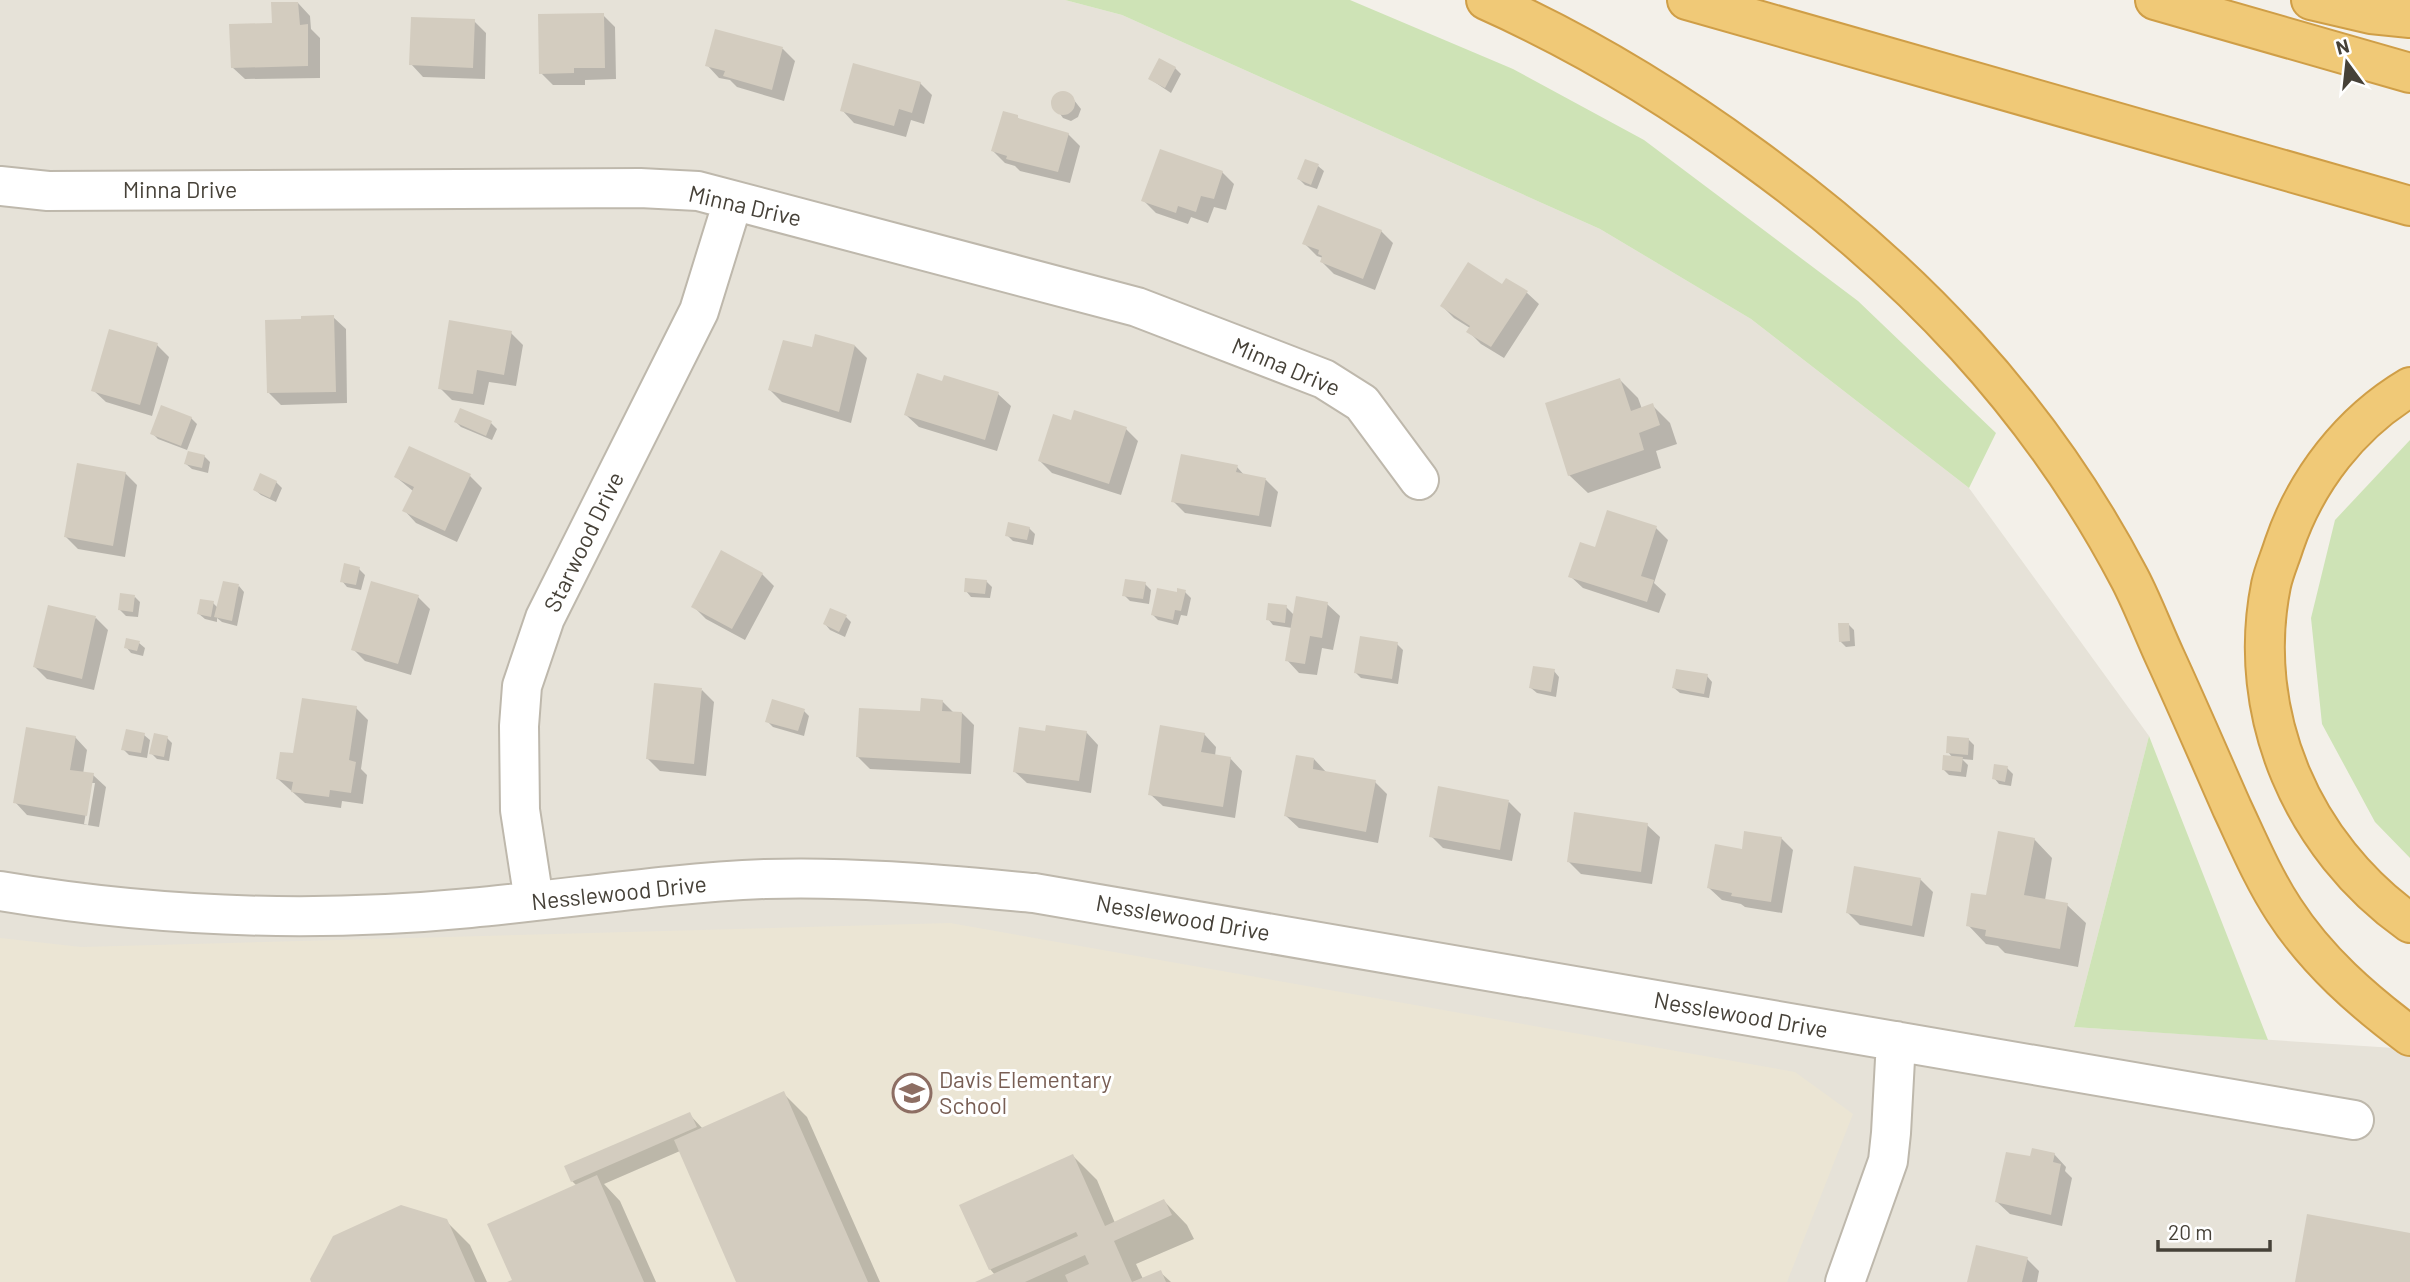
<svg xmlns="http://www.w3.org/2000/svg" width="2410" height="1282" viewBox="0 0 2410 1282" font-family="Barlow,sans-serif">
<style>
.residential{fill:#e6e2d8}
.education{fill:#ebe5d4}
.green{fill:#cee3b6}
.shadow{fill:#0003;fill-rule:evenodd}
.building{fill:#d3ccbf}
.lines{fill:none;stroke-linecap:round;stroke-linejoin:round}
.minor-casing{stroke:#beb8ac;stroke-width:42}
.motorway-casing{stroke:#cf9e47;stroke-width:42}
.minor{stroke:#fff;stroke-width:38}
.motorway{stroke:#f0c977;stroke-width:38}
.labels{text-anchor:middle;stroke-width:6;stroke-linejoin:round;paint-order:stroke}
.street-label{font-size:23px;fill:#464138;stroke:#fff}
.education-label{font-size:23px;fill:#785e54;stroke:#fff;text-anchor:start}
</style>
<rect width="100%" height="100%" fill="#f3f0e9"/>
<!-- residential -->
<path class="residential" d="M 0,0 L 1065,0 L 1122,15 L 1600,229 L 1751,319 L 1969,488 L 2149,736 L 2074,1027 L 2410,1049 L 2410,1282 L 0,1282 Z"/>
<!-- education -->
<path class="education" d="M 950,923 L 1795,1072 L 1853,1114 L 1787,1282 L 0,1282 L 0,938 L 81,947 Z"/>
<!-- green -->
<path class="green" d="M 1065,0 L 1350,0 L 1513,69 L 1644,140 L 1858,301 L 1996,433 L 1969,488 L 1751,319 L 1600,229 L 1122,15 Z
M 2410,440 L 2410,858 L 2375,822 L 2322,724 L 2311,618 L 2335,520 Z
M 2149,736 L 2268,1040 L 2074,1027 Z"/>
<!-- shadow -->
<path class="shadow" d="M 298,3 L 310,16 L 311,29 L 320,38 L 320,78 L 245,79 L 232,67 Z
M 603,15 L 615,27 L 616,79 L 585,80 L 585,85 L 553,85 L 541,73 Z
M 474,21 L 486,33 L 485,79 L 423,77 L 411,64 Z
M 716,31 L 783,49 L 795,61 L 784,101 L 737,87 L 730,80 L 719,78 L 707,65 Z
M 1175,68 L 1181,74 L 1171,93 L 1150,79 Z
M 920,83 L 932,95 L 924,124 L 911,120 L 906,137 L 854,123 L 842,110 Z
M 1063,92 L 1070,95 L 1081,109 L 1078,117 L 1071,121 L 1063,118 L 1053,104 L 1055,96 Z
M 1017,117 L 1020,120 L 1068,134 L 1080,146 L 1070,183 L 1020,171 L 1015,166 L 1005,163 L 993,151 Z
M 1318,166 L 1324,171 L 1317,189 L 1305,185 L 1299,179 Z
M 1222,172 L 1234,184 L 1226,210 L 1214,207 L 1208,223 L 1191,217 L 1188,224 L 1156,213 L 1144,201 Z
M 1381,231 L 1393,243 L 1375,290 L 1334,274 L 1322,262 L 1323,258 L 1317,256 L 1304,243 Z
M 1502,286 L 1526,292 L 1539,304 L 1504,358 L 1481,344 L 1468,331 L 1470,328 L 1454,318 L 1442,306 Z
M 333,317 L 346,329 L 347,403 L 281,405 L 269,393 Z
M 511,333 L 523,345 L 516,386 L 489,382 L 484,405 L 452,400 L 440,388 Z
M 157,345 L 169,357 L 152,416 L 106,402 L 93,390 Z
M 855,346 L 867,358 L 851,423 L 782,402 L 770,390 L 813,349 Z
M 1620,380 L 1638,398 L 1642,409 L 1652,405 L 1670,423 L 1677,444 L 1656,451 L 1661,468 L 1588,493 L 1569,475 Z
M 944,383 L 998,394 L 1011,406 L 997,451 L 919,427 L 906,415 Z
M 191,418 L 197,424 L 187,450 L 158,439 L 152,433 Z
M 456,422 L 491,423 L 497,429 L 492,440 L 461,427 Z
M 1072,422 L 1126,429 L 1138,441 L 1121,495 L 1052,473 L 1040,461 Z
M 410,448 L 470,476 L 482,488 L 457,542 L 416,523 L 404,510 L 413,491 L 396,477 Z
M 204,456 L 210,462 L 208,473 L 192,469 L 186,464 Z
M 1237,467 L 1245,476 L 1266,480 L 1278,492 L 1271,527 L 1185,513 L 1173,501 Z
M 125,473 L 137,485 L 125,557 L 78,549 L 66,537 Z
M 276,482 L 282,488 L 276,502 L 261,495 L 255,490 Z
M 1029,528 L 1035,534 L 1033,545 L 1013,541 L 1007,535 Z
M 1656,528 L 1668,540 L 1654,583 L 1666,594 L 1659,613 L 1583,588 L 1570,576 L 1596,549 Z
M 359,569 L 365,575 L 361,590 L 347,587 L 342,581 Z
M 762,574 L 774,586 L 745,640 L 706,619 L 694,607 Z
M 986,581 L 992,587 L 990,598 L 971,597 L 966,591 Z
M 1145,584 L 1151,590 L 1149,604 L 1130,601 L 1124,595 Z
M 239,586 L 244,592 L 237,626 L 222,622 L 217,618 L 217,622 L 205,619 L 199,614 L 213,603 L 218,608 Z
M 1185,592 L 1191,598 L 1187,616 L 1181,615 L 1178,625 L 1158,620 L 1153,615 L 1178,594 Z
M 135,597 L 140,602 L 138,617 L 126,616 L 120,610 Z
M 418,597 L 430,609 L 411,675 L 365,661 L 353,649 Z
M 1327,604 L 1340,616 L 1333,650 L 1322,648 L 1317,675 L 1299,673 L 1287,660 L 1292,628 L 1273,625 L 1268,619 L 1286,607 L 1294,615 Z
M 846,617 L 851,622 L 845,637 L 830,630 L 825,624 Z
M 96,618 L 108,630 L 94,690 L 47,679 L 35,667 Z
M 1849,625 L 1854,630 L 1855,646 L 1846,647 L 1840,641 Z
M 139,643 L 145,648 L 143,656 L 131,653 L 126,647 Z
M 1397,644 L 1403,650 L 1398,684 L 1361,678 L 1356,673 Z
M 1554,671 L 1559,677 L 1556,697 L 1537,693 L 1531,688 Z
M 1707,676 L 1712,682 L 1709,698 L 1680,693 L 1674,688 Z
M 702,690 L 714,702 L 706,776 L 660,771 L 648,759 Z
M 942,701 L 954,713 L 962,713 L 974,725 L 971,774 L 870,769 L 858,757 L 922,713 Z
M 356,708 L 368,720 L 361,769 L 367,775 L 363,804 L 342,801 L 341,808 L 305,803 L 278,779 Z
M 804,711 L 809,716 L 804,736 L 773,727 L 767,721 Z
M 1086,732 L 1098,745 L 1091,793 L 1027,783 L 1014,771 Z
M 1204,734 L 1216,747 L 1215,756 L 1230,758 L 1242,771 L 1235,818 L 1163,806 L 1150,794 Z
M 144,735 L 150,740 L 147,758 L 129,755 L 123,749 Z
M 75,737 L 87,750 L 83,774 L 93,775 L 106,787 L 99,827 L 27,815 L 15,802 ZM 91,783 L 95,783 L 88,825 L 84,824 Z
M 167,738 L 172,743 L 169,761 L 157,759 L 151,753 Z
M 1968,739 L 1974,745 L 1973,760 L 1962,759 L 1968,765 L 1966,777 L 1949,775 L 1943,769 L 1953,758 L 1948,752 Z
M 1314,759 L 1326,772 L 1375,782 L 1387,794 L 1378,843 L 1299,828 L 1286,816 Z
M 2007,768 L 2013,774 L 2011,786 L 1999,784 L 1994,778 Z
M 1509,802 L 1521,814 L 1512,861 L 1443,848 L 1431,836 Z
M 1647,825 L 1660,837 L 1652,884 L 1581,874 L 1569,862 Z
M 1781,838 L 1793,850 L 1782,913 L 1745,907 L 1741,904 L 1722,900 L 1709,888 L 1743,851 Z
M 2034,839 L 2052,858 L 2045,900 L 2067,905 L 2086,923 L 2078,967 L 2005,953 L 1998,946 L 1986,944 L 1968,925 Z
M 1920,879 L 1933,892 L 1924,937 L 1860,925 L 1848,913 Z
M 783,1093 L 807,1117 L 880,1282 L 738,1282 L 680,1151 L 604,1184 L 620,1201 L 656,1282 L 511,1282 L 577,1186 L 572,1181 L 690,1115 L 703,1129 Z
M 2054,1154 L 2066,1167 L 2065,1171 L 2072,1178 L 2062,1226 L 2010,1214 L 1997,1202 L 2032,1158 Z
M 1073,1156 L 1097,1180 L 1115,1223 L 1164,1201 L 1187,1225 L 1194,1239 L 1136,1264 L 1143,1279 L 1160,1272 L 1171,1282 L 979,1282 L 995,1275 L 990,1269 Z
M 446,1221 L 470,1245 L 487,1282 L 313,1282 Z
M 2027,1259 L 2039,1271 L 2037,1282 L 1968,1282 Z"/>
<!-- building -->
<path class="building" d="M 271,2 L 298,2 L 300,25 L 308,24 L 308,66 L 231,68 L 229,24 L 272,23 Z
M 604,13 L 605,68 L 574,68 L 574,73 L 539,74 L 538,14 Z
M 411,17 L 475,19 L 473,68 L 409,65 Z
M 715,29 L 783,47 L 772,90 L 723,76 L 725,71 L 705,66 Z
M 1159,58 L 1176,67 L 1165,88 L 1148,79 Z
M 853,63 L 921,82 L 912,113 L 899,109 L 894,126 L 840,111 Z
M1051 103a12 12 0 1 1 24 0a12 12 0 1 1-24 0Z
M 1003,111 L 1018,115 L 1018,118 L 1069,133 L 1058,172 L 1006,159 L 1007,156 L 991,151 Z
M 1160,149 L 1223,171 L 1214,199 L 1201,196 L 1196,212 L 1178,206 L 1176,213 L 1141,201 Z
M 1305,159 L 1319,164 L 1311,185 L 1297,179 Z
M 1318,205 L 1382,230 L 1363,279 L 1320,262 L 1322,256 L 1318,254 L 1319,250 L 1302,244 Z
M 1468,262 L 1502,284 L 1506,278 L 1528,291 L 1491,347 L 1466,332 L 1470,326 L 1440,306 Z
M 334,315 L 336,392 L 267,393 L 265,320 L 301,319 L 301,316 Z
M 449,320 L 512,331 L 504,375 L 477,370 L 473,394 L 438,389 Z
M 109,329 L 158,343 L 140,405 L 91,391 Z
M 815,334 L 855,345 L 839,412 L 768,390 L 783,340 L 812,347 Z
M 917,373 L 942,381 L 944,375 L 999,392 L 985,440 L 904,415 Z
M 1620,378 L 1631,411 L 1653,403 L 1660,425 L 1639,433 L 1644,450 L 1568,476 L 1545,403 Z
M 161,405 L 192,417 L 181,446 L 150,434 Z
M 460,408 L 492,421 L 486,436 L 454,422 Z
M 1074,410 L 1127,427 L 1109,484 L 1038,461 L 1053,414 L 1071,420 Z
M 409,446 L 471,474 L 445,531 L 402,511 L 414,487 L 394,477 Z
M 188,451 L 205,455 L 202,468 L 184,464 Z
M 1181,454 L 1238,465 L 1236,472 L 1266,478 L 1259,516 L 1171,502 Z
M 77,463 L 126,472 L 113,546 L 64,537 Z
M 260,473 L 277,481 L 270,498 L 253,490 Z
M 1607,510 L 1657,526 L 1641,576 L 1654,580 L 1647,602 L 1568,577 L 1580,542 L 1595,547 Z
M 1008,522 L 1030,527 L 1027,540 L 1005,536 Z
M 721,550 L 763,573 L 732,629 L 691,607 Z
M 344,563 L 360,567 L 356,585 L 340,582 Z
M 965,578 L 987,580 L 985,594 L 964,592 Z
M 1125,579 L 1146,582 L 1143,599 L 1122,596 Z
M 223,581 L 239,584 L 232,621 L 214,617 Z
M 371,581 L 419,595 L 398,664 L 351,650 Z
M 1157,588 L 1177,592 L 1177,588 L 1186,590 L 1181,611 L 1175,610 L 1173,620 L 1151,615 Z
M 120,593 L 135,595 L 133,612 L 118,610 Z
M 1296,596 L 1328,602 L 1322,638 L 1310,636 L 1305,664 L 1285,661 Z
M 200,599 L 214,601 L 211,617 L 197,614 Z
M 1268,603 L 1287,605 L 1285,623 L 1266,620 Z
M 48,605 L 96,616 L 82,679 L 33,667 Z
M 830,608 L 847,615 L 839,632 L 823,624 Z
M 1838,623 L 1849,623 L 1850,641 L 1839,642 Z
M 1360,636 L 1398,642 L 1392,679 L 1354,673 Z
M 126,638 L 140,641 L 137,651 L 124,648 Z
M 1533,666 L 1555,669 L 1551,692 L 1529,688 Z
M 1676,669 L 1708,674 L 1704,694 L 1672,688 Z
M 654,683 L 702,688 L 694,764 L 646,759 Z
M 302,698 L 357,706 L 349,760 L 356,762 L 351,793 L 330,790 L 329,797 L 291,792 L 293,782 L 276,779 L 280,752 L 293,753 Z
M 921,698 L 943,700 L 942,711 L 962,712 L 960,763 L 856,757 L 859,708 L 920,711 Z
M 772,699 L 805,709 L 798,731 L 765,722 Z
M 1046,725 L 1087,731 L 1079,781 L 1013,772 L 1019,727 L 1045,731 Z
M 1160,725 L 1205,733 L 1201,752 L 1231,757 L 1223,807 L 1148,795 Z
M 26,727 L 76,736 L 70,770 L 94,773 L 87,816 L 13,803 Z
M 126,729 L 145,733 L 141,753 L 121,750 Z
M 154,733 L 168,736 L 164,757 L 149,754 Z
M 1947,736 L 1969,738 L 1968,755 L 1946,753 Z
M 1296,755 L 1314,758 L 1313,769 L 1376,780 L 1366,832 L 1284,816 Z
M 1943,755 L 1963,757 L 1961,772 L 1942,770 Z
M 1994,764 L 2008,766 L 2005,782 L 1992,779 Z
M 1438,786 L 1509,800 L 1500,850 L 1429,837 Z
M 1574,812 L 1648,823 L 1641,872 L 1567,862 Z
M 1744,831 L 1782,837 L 1771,902 L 1731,896 L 1732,893 L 1707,888 L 1715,844 L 1742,849 Z
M 1998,831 L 2035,838 L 2024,895 L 2068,903 L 2060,949 L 1985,936 L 1986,930 L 1966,926 L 1971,893 L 1986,895 Z
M 1854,866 L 1921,878 L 1912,926 L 1846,913 Z
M 784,1091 L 868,1282 L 736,1282 L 674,1140 Z
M 690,1112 L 697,1127 L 571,1182 L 564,1166 Z
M 2032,1148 L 2055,1153 L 2053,1162 L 2061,1164 L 2051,1215 L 1995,1202 L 2006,1152 L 2030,1156 Z
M 1073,1154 L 1105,1226 L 1164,1199 L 1172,1215 L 1114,1241 L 1132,1282 L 1161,1270 L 1166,1282 L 1068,1282 L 1065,1275 L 1089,1264 L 1085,1255 L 1025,1282 L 975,1282 L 1078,1236 L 1076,1232 L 989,1270 L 959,1205 Z
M 597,1175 L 644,1282 L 507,1282 L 512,1280 L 487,1224 Z
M 401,1205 L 447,1219 L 475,1282 L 311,1282 L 310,1279 L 333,1236 Z
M 2307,1214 L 2410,1233 L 2410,1282 L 2295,1282 Z
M 1976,1245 L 2028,1257 L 2022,1282 L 1967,1282 Z"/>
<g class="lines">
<defs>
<path id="minor" d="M 0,186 L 48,191 L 640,188 L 698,191 L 1137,307 L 1324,379 L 1362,403 L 1419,480
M 0,891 C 155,917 314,923 470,908 C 568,899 666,883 765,879 C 855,876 945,885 1034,893 L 2354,1120
M 534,901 L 520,810 L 519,726 L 522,686 L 545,618 L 699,311 L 733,201
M 1845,1282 L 1888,1161 L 1891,1133 L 1896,1041"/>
<path id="motorway" d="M 1486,0 C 1580,42 1668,95 1751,156 C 1909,270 2039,405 2130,579 C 2143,604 2153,631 2165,657 C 2188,707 2210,758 2232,808 C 2248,842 2263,878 2284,910 C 2317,961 2362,1000 2410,1036
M 1687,0 L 2410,206
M 2155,0 L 2410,73
M 2311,0 L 2371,14 L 2410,18
M 2410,387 C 2351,422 2306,480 2284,545 C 2280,558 2274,571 2271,585 C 2245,715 2303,847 2410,923"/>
</defs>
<!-- minor casing -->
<use href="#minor" class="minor-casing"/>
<!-- motorway casing -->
<use href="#motorway" class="motorway-casing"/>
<!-- minor -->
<use href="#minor" class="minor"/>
<!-- motorway -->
<use href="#motorway" class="motorway"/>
</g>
<!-- icons -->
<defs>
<symbol id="school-ring" viewBox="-11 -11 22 22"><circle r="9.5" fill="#fff" stroke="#8d6e63" stroke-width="1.5"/><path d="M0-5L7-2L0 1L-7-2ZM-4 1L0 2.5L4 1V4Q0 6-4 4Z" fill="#8d6e63"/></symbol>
</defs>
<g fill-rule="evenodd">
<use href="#school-ring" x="890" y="1071" width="44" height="44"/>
</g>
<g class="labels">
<!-- street labels -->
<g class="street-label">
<text x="180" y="198">Minna Drive</text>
<text transform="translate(745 206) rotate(13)" y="8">Minna Drive</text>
<text transform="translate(1286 367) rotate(23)" y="8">Minna Drive</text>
<text transform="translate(584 542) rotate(-64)" y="8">Starwood Drive</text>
<text transform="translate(619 893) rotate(-6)" y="8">Nesslewood Drive</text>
<text transform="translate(1183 918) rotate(10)" y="8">Nesslewood Drive</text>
<text transform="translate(1741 1015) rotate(10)" y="8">Nesslewood Drive</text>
</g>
<!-- education labels -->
<g class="education-label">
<text x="939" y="1088">Davis Elementary<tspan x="939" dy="26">School</tspan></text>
</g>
</g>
<!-- north arrow -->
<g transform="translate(2347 63) rotate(345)" stroke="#ffffff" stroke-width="5" paint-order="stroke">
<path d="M0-5L12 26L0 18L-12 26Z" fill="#464138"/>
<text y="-10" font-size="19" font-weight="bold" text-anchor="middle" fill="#464138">N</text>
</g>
<!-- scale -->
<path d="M2158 1240v10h112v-10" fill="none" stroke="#464138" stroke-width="3.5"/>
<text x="2168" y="1240" font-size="21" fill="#464138" stroke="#ffffff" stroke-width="5" paint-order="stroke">20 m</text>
</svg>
